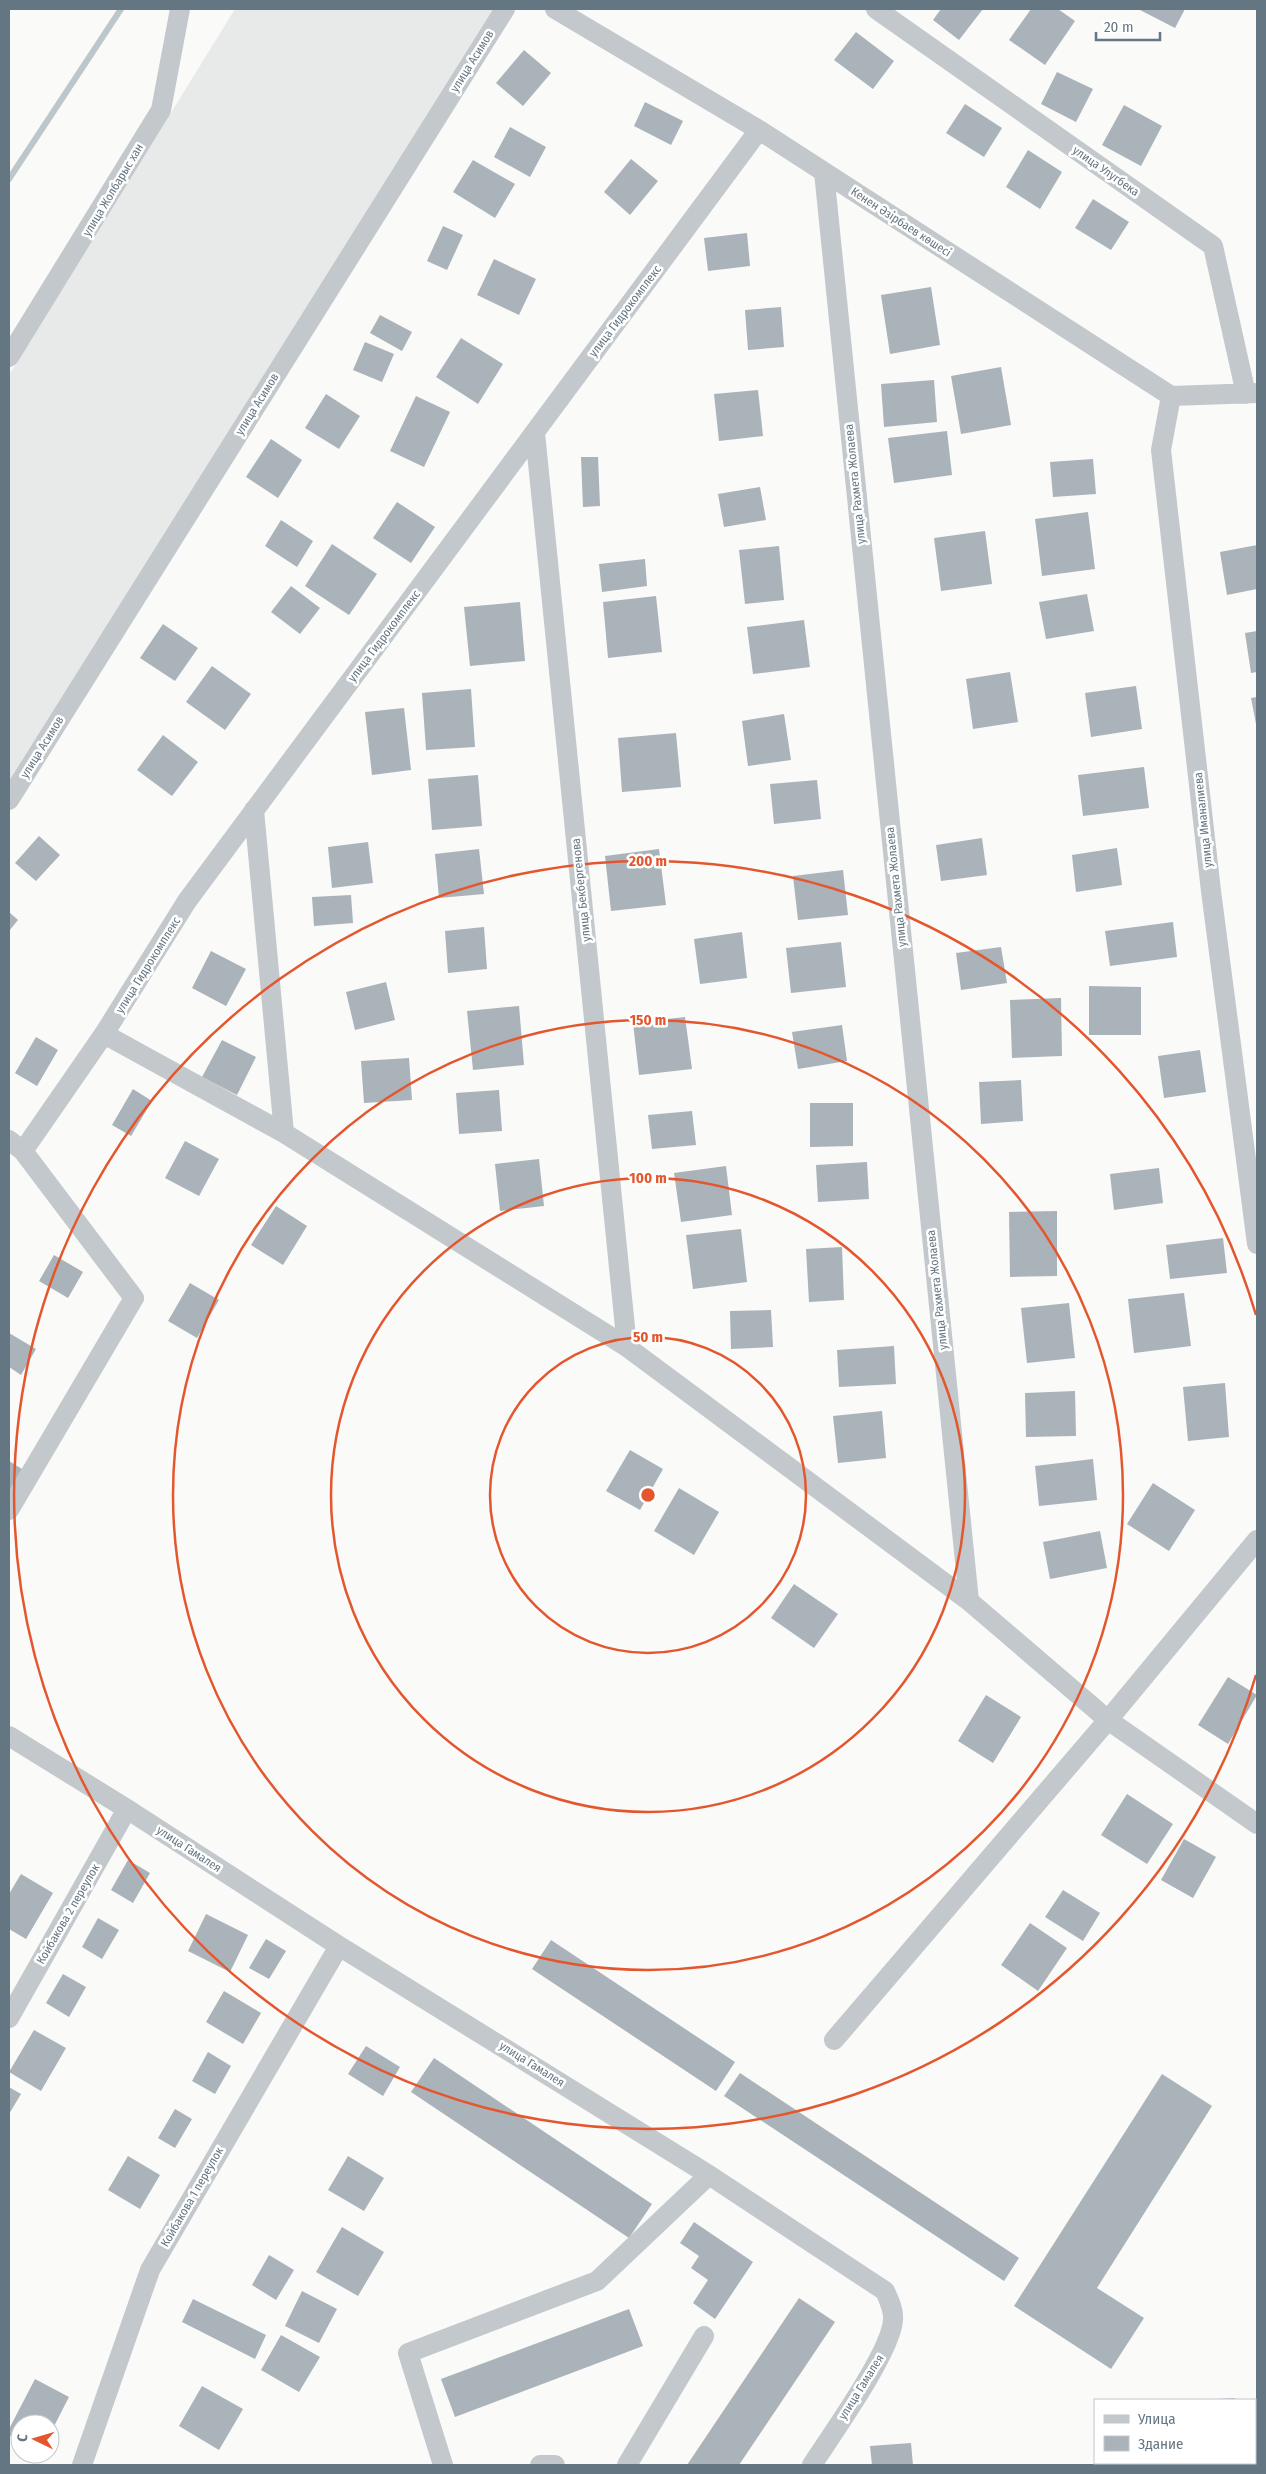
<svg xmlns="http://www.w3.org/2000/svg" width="1266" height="2474" viewBox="0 0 1266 2474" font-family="'Fira Sans Condensed',sans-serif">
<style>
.built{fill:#e8e9e9}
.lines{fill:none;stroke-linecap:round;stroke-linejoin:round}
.stream{stroke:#bbc7cb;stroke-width:6}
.building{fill:#aab3b9}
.minor{stroke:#c3c8cc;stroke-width:20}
.ring{fill:none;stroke:#e4572e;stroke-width:2.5}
.labels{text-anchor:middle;stroke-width:5;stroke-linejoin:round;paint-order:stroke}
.street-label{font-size:12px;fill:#657683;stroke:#fff}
.centre{fill:#e4572e;stroke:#fff;stroke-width:2.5}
.ring-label{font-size:15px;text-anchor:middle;font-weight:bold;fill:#e4572e;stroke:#fff;stroke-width:5;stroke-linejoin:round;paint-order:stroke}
</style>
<rect width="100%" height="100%" fill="#fafaf8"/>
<!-- built -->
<path class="built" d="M 235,9 L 491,9 L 496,11 L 9,795 L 9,375 Z"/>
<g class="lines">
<!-- stream -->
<path class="stream" d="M 9,179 L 121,9"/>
</g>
<!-- building -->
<path class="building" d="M 941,9 L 983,9 L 959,40 L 933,20 Z
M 1031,9 L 1058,9 L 1075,21 L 1045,65 L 1009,40 Z
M 1141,9 L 1185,9 L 1175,28 L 1140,10 Z
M 856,32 L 894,61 L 873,89 L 834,60 Z
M 524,50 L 551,73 L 523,106 L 496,83 Z
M 1057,72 L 1093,89 L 1076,122 L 1041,104 Z
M 645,102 L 683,121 L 671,145 L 634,126 Z
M 965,104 L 1002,128 L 984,157 L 946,133 Z
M 1124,105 L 1162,126 L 1141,166 L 1102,145 Z
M 510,127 L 546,147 L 530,177 L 494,157 Z
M 1028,150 L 1062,172 L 1040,209 L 1006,187 Z
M 631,159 L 658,181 L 630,215 L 604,192 Z
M 473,160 L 515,184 L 495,218 L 453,192 Z
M 1093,199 L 1129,222 L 1111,250 L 1075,228 Z
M 443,226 L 463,235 L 447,270 L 427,261 Z
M 747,233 L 750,266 L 708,271 L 704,238 Z
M 494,259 L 536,279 L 519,315 L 477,295 Z
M 931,287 L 940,345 L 890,354 L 881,295 Z
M 781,307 L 784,347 L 748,350 L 745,310 Z
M 380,315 L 412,332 L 402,351 L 370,333 Z
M 461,338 L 503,364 L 478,404 L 436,377 Z
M 365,342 L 394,354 L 382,382 L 353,370 Z
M 1001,367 L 1011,425 L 961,434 L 951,376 Z
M 934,380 L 937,422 L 884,427 L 881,384 Z
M 758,390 L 763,436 L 719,441 L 714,394 Z
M 326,394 L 360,416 L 339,449 L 305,428 Z
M 416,396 L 450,412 L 424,467 L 390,451 Z
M 947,431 L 952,475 L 894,483 L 888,438 Z
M 271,439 L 302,460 L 278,498 L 246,477 Z
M 581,457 L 598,457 L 600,506 L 583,507 Z
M 1093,459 L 1096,494 L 1053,497 L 1050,462 Z
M 760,487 L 766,520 L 724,527 L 718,494 Z
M 397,502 L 435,527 L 411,563 L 373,538 Z
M 1088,512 L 1095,569 L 1042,576 L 1035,519 Z
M 281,520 L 313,541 L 297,567 L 265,546 Z
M 985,531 L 992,584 L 941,591 L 934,538 Z
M 332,544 L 377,574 L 349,615 L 305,586 Z
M 1257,545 L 1257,589 L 1227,595 L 1220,552 Z
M 779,546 L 784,600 L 745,604 L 739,550 Z
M 645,559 L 647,586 L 602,592 L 599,564 Z
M 291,586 L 320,608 L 300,634 L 271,612 Z
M 1087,594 L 1094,631 L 1046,639 L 1039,602 Z
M 656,596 L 662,652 L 608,658 L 603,602 Z
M 520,602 L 525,661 L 470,666 L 464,607 Z
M 804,620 L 810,667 L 753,674 L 747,627 Z
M 163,624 L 198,648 L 175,681 L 140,658 Z
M 1257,631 L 1257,672 L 1251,673 L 1245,633 Z
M 212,666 L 251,694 L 225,730 L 186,702 Z
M 1010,672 L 1018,722 L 973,729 L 966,679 Z
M 1136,686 L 1142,729 L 1091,737 L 1085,693 Z
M 471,689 L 475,747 L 426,750 L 422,693 Z
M 1257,697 L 1257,724 L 1256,724 L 1251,698 Z
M 404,708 L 411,770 L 372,775 L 365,712 Z
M 784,714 L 791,760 L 748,766 L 742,721 Z
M 676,733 L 681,787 L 622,792 L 618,738 Z
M 163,735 L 198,762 L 172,796 L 137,770 Z
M 1144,767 L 1149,808 L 1083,816 L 1078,775 Z
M 478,775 L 482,826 L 432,830 L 428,779 Z
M 817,780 L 821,819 L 774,824 L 770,784 Z
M 39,836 L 60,855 L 36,881 L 15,863 Z
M 982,838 L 987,875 L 941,881 L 936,845 Z
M 368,842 L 373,883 L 332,888 L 328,847 Z
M 1117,848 L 1122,885 L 1076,892 L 1072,855 Z
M 479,849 L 484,894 L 439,898 L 435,854 Z
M 659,849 L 666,905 L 611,911 L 605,856 Z
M 843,870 L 848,915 L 798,920 L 793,876 Z
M 351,895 L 353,923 L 314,926 L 312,897 Z
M 9,912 L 18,920 L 9,931 Z
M 1173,922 L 1177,957 L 1110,966 L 1105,931 Z
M 484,927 L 487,969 L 448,973 L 445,931 Z
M 742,932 L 747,978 L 700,984 L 694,939 Z
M 841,942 L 846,987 L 791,993 L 786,948 Z
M 1001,947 L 1007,983 L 961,990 L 956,953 Z
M 211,951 L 246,969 L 226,1006 L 192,988 Z
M 386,982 L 395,1020 L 355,1030 L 346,992 Z
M 1089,986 L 1141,987 L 1141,1035 L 1089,1035 Z
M 1061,998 L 1062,1056 L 1012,1058 L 1010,1000 Z
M 519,1006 L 524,1065 L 473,1070 L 467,1011 Z
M 685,1017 L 692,1069 L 639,1075 L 633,1023 Z
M 842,1025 L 847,1061 L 798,1069 L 792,1032 Z
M 36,1037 L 58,1050 L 37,1086 L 15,1073 Z
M 222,1040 L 256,1057 L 237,1095 L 202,1077 Z
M 1200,1050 L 1206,1092 L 1164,1098 L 1158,1056 Z
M 409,1058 L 412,1100 L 364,1103 L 361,1061 Z
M 1021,1080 L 1023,1121 L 981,1124 L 979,1082 Z
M 133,1089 L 152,1101 L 131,1136 L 112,1125 Z
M 499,1090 L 502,1131 L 459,1134 L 456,1093 Z
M 810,1103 L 853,1103 L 853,1146 L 810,1147 Z
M 692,1111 L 696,1145 L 652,1149 L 648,1115 Z
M 185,1141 L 219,1159 L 199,1196 L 165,1178 Z
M 539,1159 L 544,1206 L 500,1211 L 495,1164 Z
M 867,1162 L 869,1199 L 818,1202 L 816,1165 Z
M 726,1166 L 732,1215 L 681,1222 L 674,1173 Z
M 1159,1168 L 1163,1203 L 1114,1210 L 1110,1174 Z
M 276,1206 L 307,1226 L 283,1265 L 251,1245 Z
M 1057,1211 L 1057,1276 L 1010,1277 L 1009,1212 Z
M 741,1229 L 747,1282 L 693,1289 L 686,1235 Z
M 1223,1238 L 1227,1273 L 1170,1279 L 1166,1245 Z
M 842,1247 L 844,1300 L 809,1302 L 806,1249 Z
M 54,1255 L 83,1272 L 68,1298 L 39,1281 Z
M 190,1283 L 219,1300 L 197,1338 L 168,1321 Z
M 1184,1293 L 1191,1346 L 1134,1353 L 1128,1299 Z
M 1069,1303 L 1075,1358 L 1027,1363 L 1021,1308 Z
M 771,1310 L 773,1347 L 731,1349 L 730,1311 Z
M 9,1333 L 36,1349 L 21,1375 L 9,1367 Z
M 894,1346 L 896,1384 L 839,1387 L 837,1350 Z
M 1225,1383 L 1229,1437 L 1188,1441 L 1183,1387 Z
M 1075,1391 L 1076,1436 L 1026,1437 L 1025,1393 Z
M 882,1411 L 886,1458 L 838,1463 L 833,1416 Z
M 630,1450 L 663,1469 L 640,1510 L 606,1491 Z
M 1093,1459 L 1097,1500 L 1039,1506 L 1035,1466 Z
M 9,1461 L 22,1469 L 9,1492 Z
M 1153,1483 L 1195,1510 L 1169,1551 L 1127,1524 Z
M 679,1488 L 719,1512 L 694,1555 L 654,1531 Z
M 1100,1531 L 1107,1568 L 1050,1579 L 1043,1542 Z
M 794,1584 L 838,1614 L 814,1648 L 771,1618 Z
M 1228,1677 L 1257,1695 L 1228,1744 L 1198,1725 Z
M 986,1695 L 1021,1717 L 993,1763 L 958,1741 Z
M 1127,1794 L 1173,1824 L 1147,1864 L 1101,1835 Z
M 1184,1839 L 1216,1857 L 1193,1898 L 1161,1880 Z
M 128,1860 L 150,1873 L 133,1903 L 111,1890 Z
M 21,1874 L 53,1893 L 26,1939 L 9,1929 L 9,1894 Z
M 1063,1890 L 1100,1913 L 1083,1941 L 1045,1917 Z
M 206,1914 L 248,1935 L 230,1972 L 188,1951 Z
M 98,1918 L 119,1930 L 102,1959 L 82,1947 Z
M 1030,1923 L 1067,1948 L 1038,1991 L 1001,1965 Z
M 266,1939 L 286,1951 L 269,1979 L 249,1968 Z
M 551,1940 L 735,2062 L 716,2091 L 532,1969 Z
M 63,1974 L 86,1987 L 69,2017 L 46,2003 Z
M 224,1991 L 261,2013 L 243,2044 L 206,2022 Z
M 34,2030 L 66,2048 L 41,2091 L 9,2072 Z
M 366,2046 L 400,2067 L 383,2096 L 348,2074 Z
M 208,2052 L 231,2066 L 215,2094 L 192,2081 Z
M 434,2058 L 652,2204 L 629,2238 L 411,2092 Z
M 740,2073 L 1019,2258 L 1004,2281 L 724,2096 Z
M 1162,2074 L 1212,2106 L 1097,2288 L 1144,2318 L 1111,2369 L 1014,2306 Z
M 9,2087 L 21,2094 L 9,2114 Z
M 175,2109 L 192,2119 L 175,2148 L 158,2138 Z
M 128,2156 L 160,2175 L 140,2209 L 108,2190 Z
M 348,2156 L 384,2178 L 364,2211 L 328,2190 Z
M 694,2222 L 753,2262 L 715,2319 L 693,2303 L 708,2280 L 691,2268 L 699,2256 L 680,2243 Z
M 342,2227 L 384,2252 L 358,2296 L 316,2272 Z
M 269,2255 L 294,2270 L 276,2300 L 252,2285 Z
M 302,2291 L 337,2309 L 319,2343 L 285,2326 Z
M 799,2298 L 835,2322 L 739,2465 L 687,2465 Z
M 193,2299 L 266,2335 L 255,2359 L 182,2322 Z
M 629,2309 L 643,2346 L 455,2417 L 441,2379 Z
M 281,2335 L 320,2357 L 299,2392 L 261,2370 Z
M 35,2379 L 69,2397 L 50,2434 L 50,2424 L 20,2424 L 20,2441 L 9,2435 L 9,2429 Z
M 202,2386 L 243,2409 L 219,2450 L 179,2426 Z
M 1235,2398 L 1235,2400 L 1218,2400 L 1218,2399 Z
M 911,2443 L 913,2465 L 872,2465 L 870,2446 Z"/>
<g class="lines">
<!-- minor -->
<path class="minor" d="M 555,9 L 759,130 L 1171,396 L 1257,393
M 876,9 L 1213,246 L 1246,394
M 824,172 L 969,1601
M 9,357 L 161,110 L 180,9
M 1171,396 L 1161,450 L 1211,891 L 1257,1244
M 535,433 L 627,1347
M 9,800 L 505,9
M 254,810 L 284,1133 L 627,1347 L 969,1601 L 1108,1720 L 1257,1824
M 104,1034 L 284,1133
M 9,1140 L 23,1151 L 134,1298 L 9,1510
M 23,1151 L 104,1034 L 187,901 L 759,130
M 9,1736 L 127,1809 L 339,1946 L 709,2175 L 885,2291 C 889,2300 894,2310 893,2320 C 891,2352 832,2434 812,2465
M 9,2018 L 127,1809
M 834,2040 L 1108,1720 L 1257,1540
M 82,2465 L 150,2270 L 339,1946
M 443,2465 L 408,2353 L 597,2281 L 709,2175
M 540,2465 L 555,2465
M 627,2465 L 704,2336"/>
</g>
<!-- distance rings -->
<g class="ring">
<circle cx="648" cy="1495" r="158"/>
<circle cx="648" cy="1495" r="317"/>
<circle cx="648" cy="1495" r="475"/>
<path d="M1256 1675A634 634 0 1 1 1256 1315"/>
</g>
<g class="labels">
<!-- street labels -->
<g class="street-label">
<text transform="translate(472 61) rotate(-58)" y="4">улица Асимов</text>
<text transform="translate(1106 171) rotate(35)" y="4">улица Улугбека</text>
<text transform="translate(113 190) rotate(-59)" y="4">улица Жолбарыс хан</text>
<text transform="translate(901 222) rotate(33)" y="4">Кенен Әзірбаев көшесі</text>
<text transform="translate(625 311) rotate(-53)" y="4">улица Гидрокомплекс</text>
<text transform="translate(257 404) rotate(-58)" y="4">улица Асимов</text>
<text transform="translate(855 484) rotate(-96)" y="4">улица Рахмета Жолаева</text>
<text transform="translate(384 636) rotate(-53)" y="4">улица Гидрокомплекс</text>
<text transform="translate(42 747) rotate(-58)" y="4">улица Асимов</text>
<text transform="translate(1203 820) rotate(-96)" y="4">улица Иманалиева</text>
<text transform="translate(896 887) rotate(-96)" y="4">улица Рахмета Жолаева</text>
<text transform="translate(581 890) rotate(-96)" y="4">улица Бекбергенова</text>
<text transform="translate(148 965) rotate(-58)" y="4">улица Гидрокомплекс</text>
<text transform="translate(937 1290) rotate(-96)" y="4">улица Рахмета Жолаева</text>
<text transform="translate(189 1849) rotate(33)" y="4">улица Гамалея</text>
<text transform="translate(68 1914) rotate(-60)" y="4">Койбакова 2 переулок</text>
<text transform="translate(532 2064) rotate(32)" y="4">улица Гамалея</text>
<text transform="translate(192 2197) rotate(-60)" y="4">Койбакова 1 переулок</text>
<text transform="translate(861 2387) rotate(-58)" y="4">улица Гамалея</text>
</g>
</g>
<circle cx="648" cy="1495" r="8" class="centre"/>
<g class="ring-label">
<text x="648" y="866">200 m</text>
<text x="648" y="1025">150 m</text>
<text x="648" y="1183">100 m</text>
<text x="648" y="1342">50 m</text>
</g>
<!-- border -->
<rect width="1266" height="2474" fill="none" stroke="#657683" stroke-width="20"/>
<!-- legend -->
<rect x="1094" y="2399" width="162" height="65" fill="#ffffff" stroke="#c1c8cd"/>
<rect x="1104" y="2415" width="25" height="8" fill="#c3c8cc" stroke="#c1c8cd"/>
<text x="1138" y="2424" font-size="15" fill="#657683">Улица</text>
<rect x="1104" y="2436" width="25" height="15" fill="#aab3b9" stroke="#c1c8cd"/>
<text x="1138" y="2449" font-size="15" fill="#657683">Здание</text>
<!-- north arrow -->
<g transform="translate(35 2439) rotate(275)"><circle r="24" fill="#ffffff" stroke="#c1c8cd"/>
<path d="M0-4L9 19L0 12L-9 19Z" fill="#e4572e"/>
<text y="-8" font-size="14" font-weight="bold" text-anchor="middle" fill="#657683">С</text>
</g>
<!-- scale -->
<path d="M1096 32v8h64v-8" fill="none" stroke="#657683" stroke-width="2.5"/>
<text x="1104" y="32" font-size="15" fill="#657683" stroke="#ffffff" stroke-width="4" paint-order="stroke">20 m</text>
</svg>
